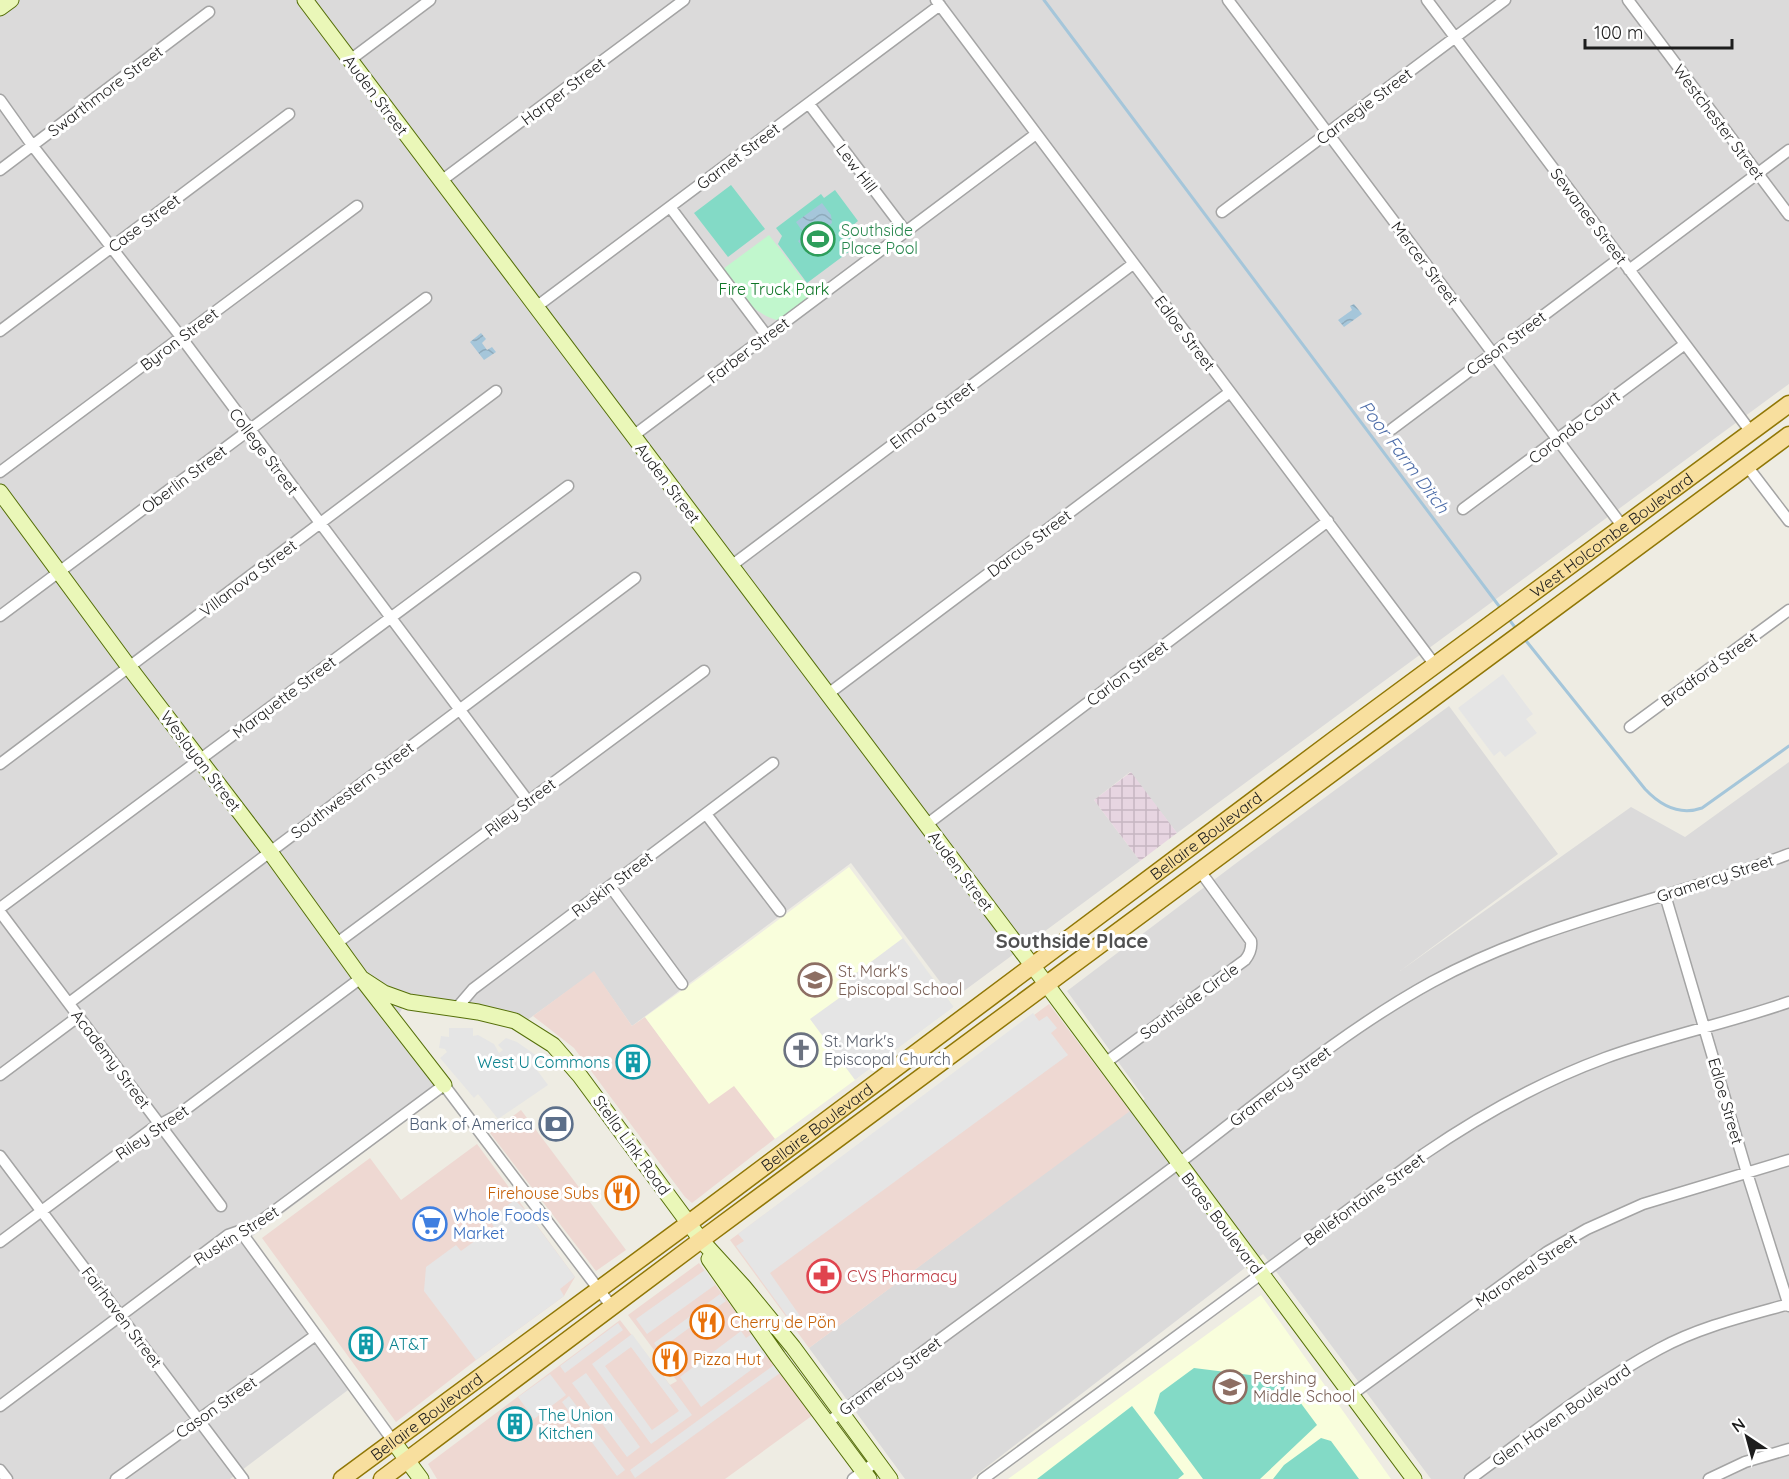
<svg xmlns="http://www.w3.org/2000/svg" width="1789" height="1479" viewBox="0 0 1789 1479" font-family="Quicksand,sans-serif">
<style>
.residential{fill:#dbdada}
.commercial{fill:#eed8d2}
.industrial{fill:url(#industrial-grid)}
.education{fill:#f9fedc}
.park{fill:#c1f7cd}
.pitch{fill:#83dac6}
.parking{fill:#e5e5e5;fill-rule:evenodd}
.water{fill:url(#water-waves)}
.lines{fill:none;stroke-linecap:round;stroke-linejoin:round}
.stream{stroke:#a5c6da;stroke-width:3}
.street-casing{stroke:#a4a4a4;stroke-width:13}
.secondary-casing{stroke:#556f09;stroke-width:17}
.primary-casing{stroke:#907706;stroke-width:19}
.street{stroke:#fff;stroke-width:10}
.secondary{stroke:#eaf7b8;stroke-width:15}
.primary{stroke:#f8df9e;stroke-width:16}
.labels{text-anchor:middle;stroke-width:6;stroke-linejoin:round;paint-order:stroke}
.street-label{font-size:16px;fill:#1d1d1d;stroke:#fff}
.leisure-label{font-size:16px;fill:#27864d;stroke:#fff;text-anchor:start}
.park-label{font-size:16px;fill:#0f7627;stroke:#fff}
.education-label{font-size:16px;fill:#785e54;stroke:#fff;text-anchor:start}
.worship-label{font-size:16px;fill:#5b616d;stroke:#fff;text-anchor:start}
.culture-label{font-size:16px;fill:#0d838f;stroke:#fff;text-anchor:start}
.service-label{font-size:16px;fill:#4e5e75;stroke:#fff;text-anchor:end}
.food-label{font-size:16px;fill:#c56008;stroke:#fff;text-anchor:start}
.shop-label{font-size:16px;fill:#366cbe;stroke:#fff;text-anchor:start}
.health-label{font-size:16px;fill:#be3a42;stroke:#fff;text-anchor:start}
.water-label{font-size:18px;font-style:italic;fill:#4d6da9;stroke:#fff}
.quarter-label{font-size:20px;font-weight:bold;fill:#505050;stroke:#fff}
</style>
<defs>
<pattern id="industrial-grid" width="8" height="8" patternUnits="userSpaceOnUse" patternTransform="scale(1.5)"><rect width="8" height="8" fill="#e7d5e1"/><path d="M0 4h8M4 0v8" fill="none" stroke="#c6b6c1"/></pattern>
<pattern id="water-waves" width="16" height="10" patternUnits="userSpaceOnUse" patternTransform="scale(1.5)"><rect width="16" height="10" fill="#a5c6da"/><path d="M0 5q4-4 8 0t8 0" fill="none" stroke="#8eaabb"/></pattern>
</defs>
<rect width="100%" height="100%" fill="#eeece3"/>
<!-- residential -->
<path class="residential" d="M 0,0 L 1789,0 L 1789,384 L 1177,833 L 1130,772 L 1094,800 L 1140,861 L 953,999 L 851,863 L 632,1026 L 594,972 L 526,1021 L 409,996 L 392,1027 L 443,1093 L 242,1244 L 348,1390 L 230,1479 L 0,1479 Z
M 1449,706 L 1558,854 L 1400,971 L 1631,807 L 1685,837 L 1789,762 L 1789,1479 L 1431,1479 L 1263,1254 L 971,1479 L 905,1479 L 809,1348 L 1145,1099 L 1067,991 L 1239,861 Z"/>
<!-- commercial -->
<path class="commercial" d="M 594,971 L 632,1026 L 645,1017 L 709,1103 L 734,1085 L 777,1137 L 692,1203 L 685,1197 L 574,1048 L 533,1016 Z
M 1049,1004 L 1130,1111 L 809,1348 L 730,1240 Z
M 521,1110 L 626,1250 L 596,1271 L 490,1133 Z
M 477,1144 L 575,1277 L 564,1296 L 476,1360 L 396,1422 L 262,1238 L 370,1158 L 401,1200 Z
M 699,1263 L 813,1415 L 725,1479 L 437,1479 L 428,1464 L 620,1320 L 670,1385 L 677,1381 L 628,1315 Z"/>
<!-- industrial -->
<path class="industrial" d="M 1131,772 L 1177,833 L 1140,861 L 1094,800 Z"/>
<!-- education -->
<path class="education" d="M 849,867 L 954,1007 L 775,1139 L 734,1086 L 709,1104 L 645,1017 L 734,953 Z
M 1261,1295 L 1391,1479 L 1008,1479 Z"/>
<!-- park -->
<path class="park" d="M 769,235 L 814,294 L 781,321 C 750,314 741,293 723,269 Z"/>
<!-- pitch -->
<path class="pitch" d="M 731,185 L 765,229 L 728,257 L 694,213 Z
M 835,190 L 858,221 L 847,230 L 858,245 L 807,283 L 778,244 L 782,236 L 776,228 L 821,194 L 824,198 Z
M 1194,1368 L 1283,1379 L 1317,1425 L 1260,1479 L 1203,1479 L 1154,1413 L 1160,1393 Z
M 1132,1406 L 1184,1474 L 1178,1479 L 1037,1479 Z
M 1321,1438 L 1331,1441 L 1359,1479 L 1273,1479 L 1284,1465 Z"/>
<!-- parking -->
<path class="parking" d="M 1503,674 L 1533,714 L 1526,719 L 1537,733 L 1505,757 L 1500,751 L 1494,756 L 1458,708 Z
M 903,938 L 954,1007 L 855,1080 L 810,1019 L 842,996 L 836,988 Z
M 1033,1013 L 1039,1021 L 1047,1016 L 1057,1028 L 1051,1033 L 1068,1055 L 770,1273 L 807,1326 L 798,1331 L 736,1246 L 744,1241 L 738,1234 Z
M 449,1028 L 473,1028 L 473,1036 L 478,1035 L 494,1044 L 499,1053 L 503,1050 L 498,1045 L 506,1038 L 517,1042 L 550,1065 L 537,1070 L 548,1085 L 498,1119 L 478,1094 L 474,1098 L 440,1058 L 447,1052 L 445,1049 L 439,1048 L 441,1036 L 449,1037 Z
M 515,1200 L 526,1211 L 575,1277 L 560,1289 L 564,1296 L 476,1360 L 424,1291 L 426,1267 L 456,1245 L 461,1251 L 494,1227 L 489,1219 Z
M 705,1270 L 715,1285 L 647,1334 L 636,1319 Z
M 720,1294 L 726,1301 L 659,1350 L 654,1343 Z
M 618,1323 L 623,1330 L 565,1373 L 560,1366 Z
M 741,1331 L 746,1338 L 752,1334 L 767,1354 L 755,1367 L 701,1407 L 680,1377 Z
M 632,1334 L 692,1415 L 651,1444 L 592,1364 ZM 631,1347 L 679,1411 L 652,1430 L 605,1366 Z
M 774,1365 L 780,1373 L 635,1478 L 630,1470 Z
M 586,1373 L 640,1447 L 627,1457 L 572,1383 Z
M 550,1374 L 566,1395 L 534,1419 L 518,1397 Z
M 569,1396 L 625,1470 L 617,1476 L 562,1402 Z"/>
<!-- water -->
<path class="water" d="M 822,203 L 831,215 L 832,223 L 827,227 L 831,233 L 834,231 L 836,235 L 809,255 L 798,241 L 805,235 L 796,222 Z
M 1354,304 L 1362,314 L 1344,327 L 1338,320 L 1352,310 L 1350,306 Z
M 481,333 L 486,339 L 482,343 L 487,350 L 492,347 L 496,352 L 484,360 L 470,342 Z"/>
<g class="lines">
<!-- stream -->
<path class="stream" d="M 1044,0 L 1502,610
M 1508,618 L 1517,630
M 1523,637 L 1645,789 C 1660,805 1679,816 1702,808 L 1789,746"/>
<defs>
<path id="street" d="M 936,0 L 1435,665
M 1228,0 L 1623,527
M 1427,0 L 1751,432
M 1628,0 L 1789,215
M 350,60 L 430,0
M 0,100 L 32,145 L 181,337 L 528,801
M 809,104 L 906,232
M 0,170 L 209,12
M 441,181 L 684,0
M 670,207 L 767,336
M 1222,212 L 1505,0
M 1629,270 L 1789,150
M 536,307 L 940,5
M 0,331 L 289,114
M 1392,429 L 1620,258
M 633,436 L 1036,134
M 1747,466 L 1789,521
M 0,472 L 357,206
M 1463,509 L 1685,344
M 731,566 L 1133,264
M 0,616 L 426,298
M 828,694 L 1230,392
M 1630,727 L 1789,610
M 0,764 L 496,391
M 706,814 L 780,911
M 926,825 L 1328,521
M 610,886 L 682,984
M 1665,895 L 1747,1173 L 1789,1306
M 0,908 L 568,486
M 0,912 L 221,1206
M 337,943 L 704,671
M 69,1003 L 635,578
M 455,1010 L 473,989 L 773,763
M 1105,1063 L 1245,960 C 1250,954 1252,949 1251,941 L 1200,871
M 0,1075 L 79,1016
M 0,1156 L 243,1479
M 241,1232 L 393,1441
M 0,1242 L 153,1128 L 178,1115 L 361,978
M 1351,1395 L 1547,1252 L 1587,1229 L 1643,1204 L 1789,1160
M 0,1406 L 228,1235 L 254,1226 L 444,1085 L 612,1307
M 827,1423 C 944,1335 1062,1251 1179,1163 C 1261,1101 1341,1032 1432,982 C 1546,920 1670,900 1789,854
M 0,1470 L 7,1479
M 116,1479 L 316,1335
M 853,1479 L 877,1461
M 983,1479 L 1424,1154 C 1481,1115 1540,1082 1605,1058 C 1665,1036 1729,1023 1789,1002
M 1470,1479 C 1532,1434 1592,1385 1659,1349 C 1699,1327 1746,1316 1789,1304
M 1709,1479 L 1745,1462 L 1789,1449"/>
<path id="secondary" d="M 305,0 L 1047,985 L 1414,1479
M 0,8 L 11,0
M 0,492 L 129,667 L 270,852 L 361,978 L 444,1085
M 361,978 L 384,993 L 409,1002 L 478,1012 L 515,1021 L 553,1045 L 580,1076 L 701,1240 L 743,1286 L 793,1347 L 890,1479
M 709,1259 L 778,1357 L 869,1479
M 393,1441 L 421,1479"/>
<g id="primary">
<path id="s1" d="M 342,1479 L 689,1223 L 1335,739 L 1789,404"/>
<path d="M 382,1479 L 701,1240 L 1789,435"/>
</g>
</defs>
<!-- street casing -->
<use href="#street" class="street-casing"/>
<!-- secondary casing -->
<use href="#secondary" class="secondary-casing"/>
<!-- primary casing -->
<use href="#primary" class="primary-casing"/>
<!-- street -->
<use href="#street" class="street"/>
<!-- secondary -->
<use href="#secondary" class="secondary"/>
<!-- primary -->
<use href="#primary" class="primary"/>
</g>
<!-- icons -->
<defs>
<symbol id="stadium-ring" viewBox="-11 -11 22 22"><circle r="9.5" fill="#fff" stroke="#2e9e5b" stroke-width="1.5"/><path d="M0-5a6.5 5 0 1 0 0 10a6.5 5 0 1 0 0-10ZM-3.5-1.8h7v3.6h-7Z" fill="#2e9e5b"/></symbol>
<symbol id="school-ring" viewBox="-11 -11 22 22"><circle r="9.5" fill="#fff" stroke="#8d6e63" stroke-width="1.5"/><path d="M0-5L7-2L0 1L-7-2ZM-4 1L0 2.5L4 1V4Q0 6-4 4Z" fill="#8d6e63"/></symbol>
<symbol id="church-ring" viewBox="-11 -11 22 22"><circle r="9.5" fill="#fff" stroke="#6b7280" stroke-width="1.5"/><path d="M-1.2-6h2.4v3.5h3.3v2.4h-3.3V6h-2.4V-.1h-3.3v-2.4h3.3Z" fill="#6b7280"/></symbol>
<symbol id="building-ring" viewBox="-11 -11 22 22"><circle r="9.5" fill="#fff" stroke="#0f9aa8" stroke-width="1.5"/><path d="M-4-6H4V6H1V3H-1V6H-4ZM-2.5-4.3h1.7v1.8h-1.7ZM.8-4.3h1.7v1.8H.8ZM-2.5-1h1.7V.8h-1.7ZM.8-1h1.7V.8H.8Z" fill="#0f9aa8"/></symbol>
<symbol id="bank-ring" viewBox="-11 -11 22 22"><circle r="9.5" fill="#fff" stroke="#5c6f8a" stroke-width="1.5"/><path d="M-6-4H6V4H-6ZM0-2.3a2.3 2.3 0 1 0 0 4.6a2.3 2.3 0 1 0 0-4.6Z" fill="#5c6f8a"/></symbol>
<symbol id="restaurant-ring" viewBox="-11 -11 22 22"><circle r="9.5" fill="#fff" stroke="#e8710a" stroke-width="1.5"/><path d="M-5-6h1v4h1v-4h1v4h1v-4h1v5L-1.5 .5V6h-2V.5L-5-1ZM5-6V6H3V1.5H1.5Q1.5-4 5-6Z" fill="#e8710a"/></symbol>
<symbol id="supermarket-ring" viewBox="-11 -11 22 22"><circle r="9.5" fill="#fff" stroke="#3f7fe0" stroke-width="1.5"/><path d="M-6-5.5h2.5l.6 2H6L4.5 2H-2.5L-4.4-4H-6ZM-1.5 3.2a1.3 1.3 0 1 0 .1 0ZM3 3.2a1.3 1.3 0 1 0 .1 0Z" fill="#3f7fe0"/></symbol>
<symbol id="pharmacy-ring" viewBox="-11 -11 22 22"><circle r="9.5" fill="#fff" stroke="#e0444e" stroke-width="1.5"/><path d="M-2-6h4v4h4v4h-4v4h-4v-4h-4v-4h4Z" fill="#e0444e"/></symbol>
</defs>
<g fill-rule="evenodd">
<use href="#stadium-ring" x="799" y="220" width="38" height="38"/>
<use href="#school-ring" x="796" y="961" width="38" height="38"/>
<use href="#church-ring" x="782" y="1031" width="38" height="38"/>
<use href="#building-ring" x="614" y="1043" width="38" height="38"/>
<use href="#bank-ring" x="537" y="1105" width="38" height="38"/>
<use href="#restaurant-ring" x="603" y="1174" width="38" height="38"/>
<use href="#supermarket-ring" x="411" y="1205" width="38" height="38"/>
<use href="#pharmacy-ring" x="805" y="1257" width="38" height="38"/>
<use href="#restaurant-ring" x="688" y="1303" width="38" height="38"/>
<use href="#building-ring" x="347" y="1325" width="38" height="38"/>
<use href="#restaurant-ring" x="651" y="1340" width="38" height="38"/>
<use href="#school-ring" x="1211" y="1368" width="38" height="38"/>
<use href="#building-ring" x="496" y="1405" width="38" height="38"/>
</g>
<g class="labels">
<!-- street labels -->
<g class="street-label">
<text transform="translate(105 91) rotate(-37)" y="6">Swarthmore Street</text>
<text transform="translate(563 91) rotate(-37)" y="6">Harper Street</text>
<text transform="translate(376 95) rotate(53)" y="6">Auden Street</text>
<text transform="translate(1364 106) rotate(-37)" y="6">Carnegie Street</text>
<text transform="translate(1719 122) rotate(53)" y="6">Westchester Street</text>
<text transform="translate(738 156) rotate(-37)" y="6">Garnet Street</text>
<text transform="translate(857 168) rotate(53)" y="6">Lew Hill</text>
<text transform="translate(1589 216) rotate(53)" y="6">Sewanee Street</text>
<text transform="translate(144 223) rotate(-37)" y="6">Case Street</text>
<text transform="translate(1425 263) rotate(53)" y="6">Mercer Street</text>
<text transform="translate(1185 333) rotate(53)" y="6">Edloe Street</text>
<text transform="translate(179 339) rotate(-37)" y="6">Byron Street</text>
<text transform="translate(1506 343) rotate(-37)" y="6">Cason Street</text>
<text transform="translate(748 350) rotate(-37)" y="6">Farber Street</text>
<text transform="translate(932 415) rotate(-37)" y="6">Elmora Street</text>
<text transform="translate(1574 427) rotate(-37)" y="6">Corondo Court</text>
<text transform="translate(264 451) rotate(53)" y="6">College Street</text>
<text transform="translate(184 479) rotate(-37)" y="6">Oberlin Street</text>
<text transform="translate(668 483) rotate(53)" y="6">Auden Street</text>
<text dy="6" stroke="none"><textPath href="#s1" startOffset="1582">West Holcombe Boulevard</textPath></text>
<text transform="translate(1029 543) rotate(-37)" y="6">Darcus Street</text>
<text transform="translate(248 578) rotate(-37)" y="6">Villanova Street</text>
<text transform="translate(1709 669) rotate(-36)" y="6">Bradford Street</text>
<text transform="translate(1127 673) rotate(-37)" y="6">Carlon Street</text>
<text transform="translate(284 697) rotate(-37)" y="6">Marquette Street</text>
<text transform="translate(201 761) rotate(53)" y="6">Weslayan Street</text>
<text transform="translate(352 790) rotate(-37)" y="6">Southwestern Street</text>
<text transform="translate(520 807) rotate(-37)" y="6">Riley Street</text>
<text dy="6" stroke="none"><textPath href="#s1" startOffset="1077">Bellaire Boulevard</textPath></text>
<text transform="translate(961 871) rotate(53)" y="6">Auden Street</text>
<text transform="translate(1715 878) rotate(-18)" y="6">Gramercy Street</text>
<text transform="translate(612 884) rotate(-37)" y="6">Ruskin Street</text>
<text transform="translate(1189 1001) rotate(-36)" y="6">Southside Circle</text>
<text transform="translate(111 1059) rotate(53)" y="6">Academy Street</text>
<text transform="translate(1280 1086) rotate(-37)" y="6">Gramercy Street</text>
<text transform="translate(1726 1101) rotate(74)" y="6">Edloe Street</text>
<text dy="6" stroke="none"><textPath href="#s1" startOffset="591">Bellaire Boulevard</textPath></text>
<text transform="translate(152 1132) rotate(-34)" y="6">Riley Street</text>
<text transform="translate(632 1145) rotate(54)" y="6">Stella Link Road</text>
<text transform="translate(1364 1199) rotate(-36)" y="6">Bellefontaine Street</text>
<text transform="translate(1222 1223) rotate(53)" y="6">Braes Boulevard</text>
<text transform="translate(236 1235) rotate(-32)" y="6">Ruskin Street</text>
<text transform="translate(1526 1270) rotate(-34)" y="6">Maroneal Street</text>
<text transform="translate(122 1317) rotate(53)" y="6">Fairhaven Street</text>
<text transform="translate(890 1376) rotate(-36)" y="6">Gramercy Street</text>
<text transform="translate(216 1407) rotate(-35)" y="6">Cason Street</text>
<text transform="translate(1561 1415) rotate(-35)" y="6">Glen Haven Boulevard</text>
<text dy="6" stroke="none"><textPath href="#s1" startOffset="105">Bellaire Boulevard</textPath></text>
</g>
<!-- leisure labels -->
<g class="leisure-label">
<text x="841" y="236">Southside<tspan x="841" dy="18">Place Pool</tspan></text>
</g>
<!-- park labels -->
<g class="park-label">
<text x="774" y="295">Fire Truck Park</text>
</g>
<!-- education labels -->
<g class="education-label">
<text x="838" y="977">St. Mark's<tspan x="838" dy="18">Episcopal School</tspan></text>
<text x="1253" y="1384">Pershing<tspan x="1253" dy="18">Middle School</tspan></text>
</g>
<!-- worship labels -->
<g class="worship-label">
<text x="824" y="1047">St. Mark's<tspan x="824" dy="18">Episcopal Church</tspan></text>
</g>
<!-- culture labels -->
<g class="culture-label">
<text x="610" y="1068" text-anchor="end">West U Commons</text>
<text x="389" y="1350">AT&amp;T</text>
<text x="538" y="1421">The Union<tspan x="538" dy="18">Kitchen</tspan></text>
</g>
<!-- service labels -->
<g class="service-label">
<text x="533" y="1130">Bank of America</text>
</g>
<!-- food labels -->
<g class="food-label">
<text x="599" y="1199" text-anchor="end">Firehouse Subs</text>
<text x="730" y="1328">Cherry de Pön</text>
<text x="693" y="1365">Pizza Hut</text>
</g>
<!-- shop labels -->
<g class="shop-label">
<text x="453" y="1221">Whole Foods<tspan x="453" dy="18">Market</tspan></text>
</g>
<!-- health labels -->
<g class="health-label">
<text x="847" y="1282">CVS Pharmacy</text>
</g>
<!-- water labels -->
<g class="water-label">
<text transform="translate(1404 457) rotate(53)" y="6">Poor Farm Ditch</text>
</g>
<!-- quarter labels -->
<g class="quarter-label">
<text x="1072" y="948">Southside Place</text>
</g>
</g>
<!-- north arrow -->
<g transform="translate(1747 1437) rotate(324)" stroke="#ffffff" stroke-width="4.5" paint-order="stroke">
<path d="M0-4.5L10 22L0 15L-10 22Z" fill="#1d1d1d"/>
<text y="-9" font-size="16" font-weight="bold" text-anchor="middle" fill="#1d1d1d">N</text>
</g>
<!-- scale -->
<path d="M1585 39v9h147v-9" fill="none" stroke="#1d1d1d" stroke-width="3"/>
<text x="1594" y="39" font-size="18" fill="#1d1d1d" stroke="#ffffff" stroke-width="4.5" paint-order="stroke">100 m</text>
</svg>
